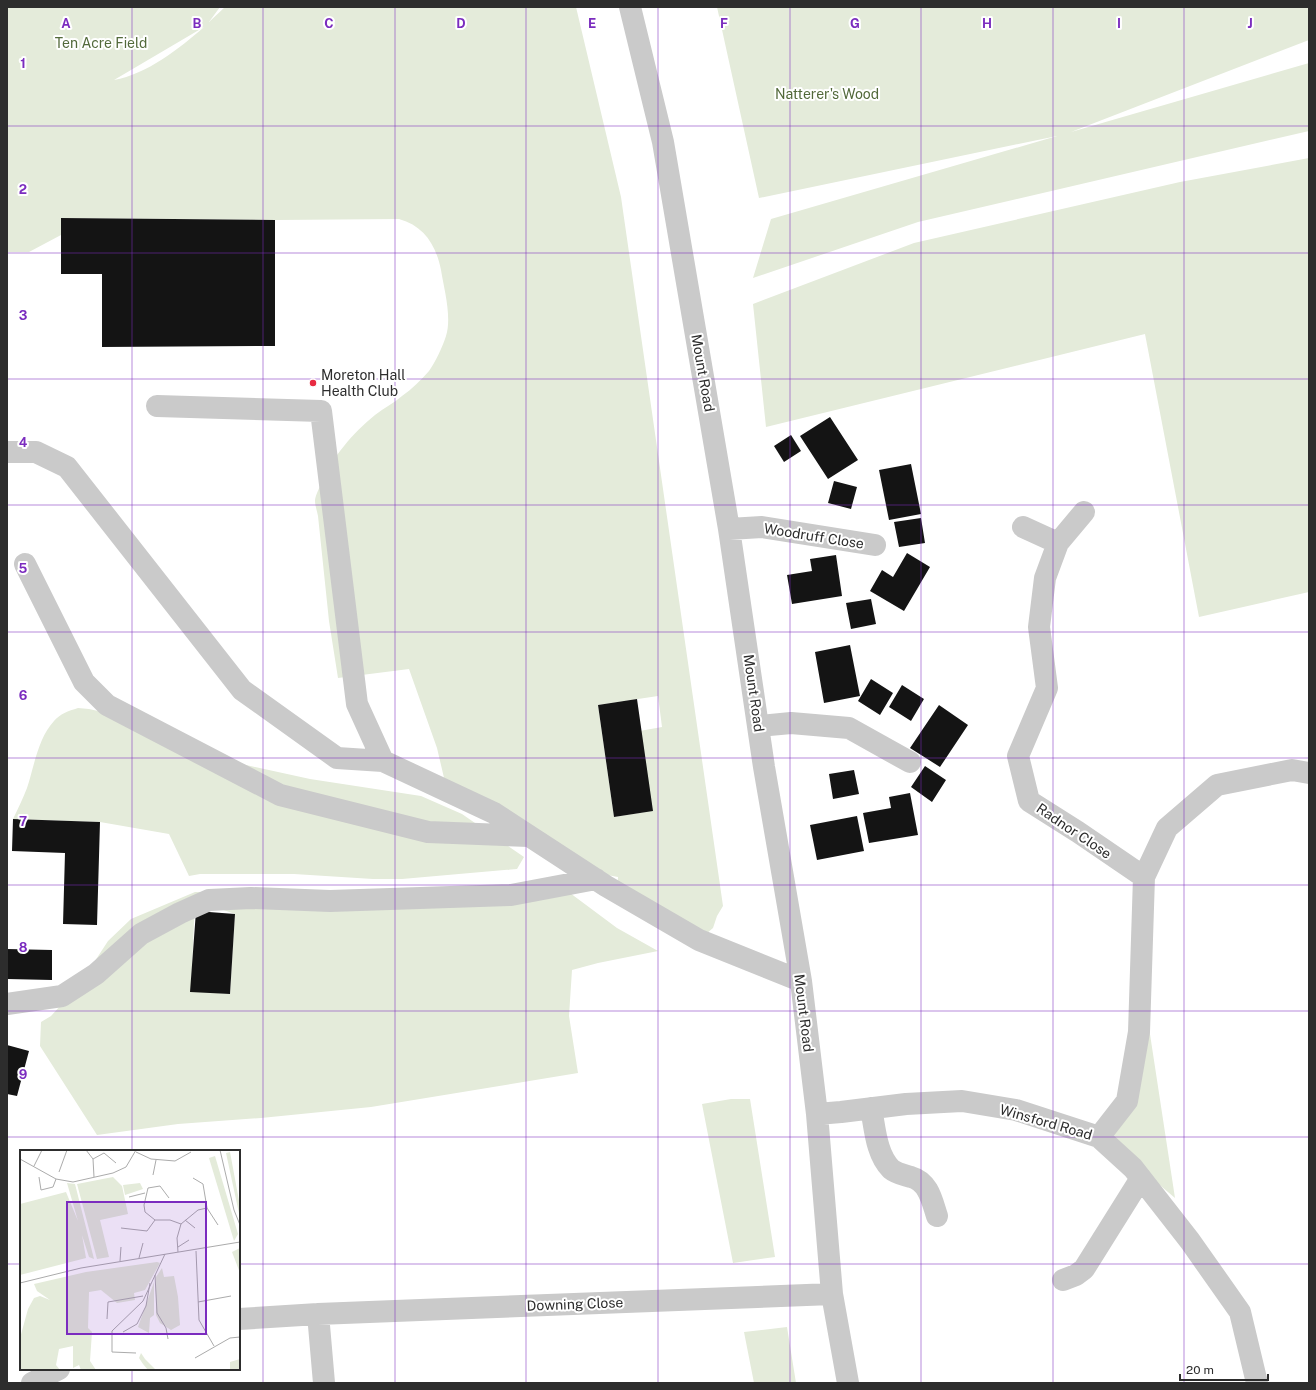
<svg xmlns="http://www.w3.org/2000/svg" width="1316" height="1390" viewBox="0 0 1316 1390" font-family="'Public Sans',sans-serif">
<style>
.green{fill:#e4ebda;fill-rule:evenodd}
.building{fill:#141414}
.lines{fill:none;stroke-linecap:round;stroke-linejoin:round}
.minor{stroke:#cacaca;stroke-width:22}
.grid{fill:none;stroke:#7b2cbf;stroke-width:1;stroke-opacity:0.55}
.poi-dot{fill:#e82b42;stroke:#fff;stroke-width:1.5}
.labels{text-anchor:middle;stroke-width:4;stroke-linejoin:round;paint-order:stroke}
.park-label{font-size:14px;fill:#52693a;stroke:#fff}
.street-label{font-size:14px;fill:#2d2d2d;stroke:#fff}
.poi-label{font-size:14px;fill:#2d2d2d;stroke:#fff;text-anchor:start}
.inset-road{fill:none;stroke:#ababab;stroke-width:1}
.view{fill:#7b2cbf;fill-opacity:0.15;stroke:#7b2cbf;stroke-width:2}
.inset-edge{fill:none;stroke:#2d2d2d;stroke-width:2}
.grid-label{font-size:13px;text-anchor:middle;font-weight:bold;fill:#7b2cbf;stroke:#fff;stroke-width:4;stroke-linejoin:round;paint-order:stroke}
</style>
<rect width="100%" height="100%" fill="#fff"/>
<!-- green -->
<path class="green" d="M 7,7 L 220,7 L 209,22 L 225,7 L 576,7 L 621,197 L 723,906 L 717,916 L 713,928 L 699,940 L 617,894 L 618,877 L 581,870 L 445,782 L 437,748 L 409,669 L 338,678 L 329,621 L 318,516 C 317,511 315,505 315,501 C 315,496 319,489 321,484 C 332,457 353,433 375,415 C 384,408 394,403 402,396 C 412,389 421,380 429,371 C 435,363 443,346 446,336 C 452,317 444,289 441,270 C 436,245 424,226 399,219 L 276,220 L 62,218 L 61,235 L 29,252 L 7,252 ZM 204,27 C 179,49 147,74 114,80 ZM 658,696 L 662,727 L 634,732 L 645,812 L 614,817 L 598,705 Z
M 717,7 L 1309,7 L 1309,40 L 1071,132 L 1309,63 L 1309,131 L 918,222 L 753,278 L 771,219 L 1057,136 L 759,198 Z
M 1309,158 L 1309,592 L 1199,617 L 1145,334 L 766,427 L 753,304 L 914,243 L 1180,182 Z
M 78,708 L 89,709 L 98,711 L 246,765 L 310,779 L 421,796 L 462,814 L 524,857 L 517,869 L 402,879 L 373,879 L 294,874 L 200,874 L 189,876 L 169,834 L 100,822 L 13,819 C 18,809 23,798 27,788 C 34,767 38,738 54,721 C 60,714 68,711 78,708 Z
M 291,891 L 570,893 L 617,928 L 658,951 L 598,963 L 572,970 L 569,1016 L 578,1073 L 371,1107 L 261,1118 L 178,1124 L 97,1135 L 40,1046 L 41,1022 L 51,1016 L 80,984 L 108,941 L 131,919 L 195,892 ZM 195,900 L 235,914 L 230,994 L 191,991 Z
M 1146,1008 L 1175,1198 L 1101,1135 L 1127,1101 Z
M 731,1099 L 750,1099 L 775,1257 L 733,1263 L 702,1104 Z
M 787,1327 L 796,1383 L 754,1383 L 744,1332 Z"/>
<!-- building -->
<path class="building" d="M 61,218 L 275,220 L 275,346 L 102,347 L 102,274 L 61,274 Z
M 830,417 L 858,460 L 828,479 L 800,436 Z
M 791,435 L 801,451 L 784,462 L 774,446 Z
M 911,464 L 921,514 L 889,520 L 879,470 Z
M 834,481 L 857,487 L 851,509 L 828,503 Z
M 921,518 L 925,543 L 899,547 L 894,522 Z
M 907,553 L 930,567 L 904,611 L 870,591 L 882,570 L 893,577 Z
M 836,555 L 842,596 L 792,604 L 787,575 L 812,571 L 810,559 Z
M 871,599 L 876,624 L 851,629 L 846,603 Z
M 850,645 L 860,696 L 824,703 L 815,652 Z
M 871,679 L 893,693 L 880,715 L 858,701 Z
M 902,685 L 924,699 L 911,721 L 889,707 Z
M 637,699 L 653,811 L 614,817 L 598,705 Z
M 939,705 L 968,725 L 940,767 L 910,748 Z
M 925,766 L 946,780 L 932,802 L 911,787 Z
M 854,770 L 859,794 L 833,799 L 829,774 Z
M 910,793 L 918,835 L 869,843 L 863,813 L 891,808 L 889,797 Z
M 857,816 L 864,851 L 817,860 L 810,825 Z
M 13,819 L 100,822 L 97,925 L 63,924 L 65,853 L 12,851 Z
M 196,911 L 235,914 L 230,994 L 190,992 Z
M 7,949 L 52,950 L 52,980 L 7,979 Z
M 7,1045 L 29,1051 L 17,1096 L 7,1094 Z"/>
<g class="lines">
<!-- minor -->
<path class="minor" d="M 630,7 L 663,142 L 729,529 L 764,767 L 801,981 L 817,1114 L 832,1294 L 848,1383
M 157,406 L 321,411 L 357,704 L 383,761
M 7,452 L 36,452 L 67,467 L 242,690 L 337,758 L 383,761 L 494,813 L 606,886 L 699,940 L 801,981
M 1023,527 L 1058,543 L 1084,512
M 729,529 L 762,527 L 875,545
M 1058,543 L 1045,578 L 1039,627 L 1047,688 L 1018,756 L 1029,801 L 1078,832 L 1144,877
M 25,564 L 84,682 L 107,705 L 280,795 L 428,832 L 529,836
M 759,726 L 791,723 L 849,728 L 910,762
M 7,1004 L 62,996 L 96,974 L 141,934 L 180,913 L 209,900 L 251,898 L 330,901 L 511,895 L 596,879
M 871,1108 C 875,1128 876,1154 891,1169 C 897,1174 905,1175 911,1177 C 929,1182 932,1201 937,1216
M 817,1114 L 841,1112 L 906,1104 L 962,1101 L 1016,1110 L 1099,1137 L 1133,1168 L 1190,1241 L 1240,1312 L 1257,1383
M 1099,1137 L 1127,1101 L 1139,1032 L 1144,877 L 1167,828 L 1217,785 L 1292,770 L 1309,773
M 1063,1280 L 1076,1275 L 1084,1269 L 1141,1178
M 318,1314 L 324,1383
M 239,1319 L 318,1314 L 832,1294
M 32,1383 L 59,1369"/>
</g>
<!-- grid -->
<path class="grid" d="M 132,7 L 132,1151M 263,7 L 263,1383M 395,7 L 395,1383M 526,7 L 526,1383M 658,7 L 658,1383M 790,7 L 790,1383M 921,7 L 921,1383M 1053,7 L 1053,1383M 1184,7 L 1184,1383M 7,126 L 1309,126M 7,253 L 1309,253M 7,379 L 1309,379M 7,505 L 1309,505M 7,632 L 1309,632M 7,758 L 1309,758M 7,885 L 1309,885M 7,1011 L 1309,1011M 7,1137 L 1309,1137M 7,1264 L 21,1264M 239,1264 L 1309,1264M 132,1369 L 132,1383"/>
<!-- markers -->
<circle class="poi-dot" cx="313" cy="383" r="4"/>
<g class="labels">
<!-- park labels -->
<g class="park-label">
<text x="101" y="48">Ten Acre Field</text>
<text x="827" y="99">Natterer's Wood</text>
</g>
<!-- street labels -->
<g class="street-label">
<text transform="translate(703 373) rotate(80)" y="5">Mount Road</text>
<text transform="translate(814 536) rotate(9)" y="5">Woodruff Close</text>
<text transform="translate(754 693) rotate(82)" y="5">Mount Road</text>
<text transform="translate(1074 831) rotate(34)" y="5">Radnor Close</text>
<text transform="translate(804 1013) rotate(83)" y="5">Mount Road</text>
<text transform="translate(1046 1122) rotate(16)" y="5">Winsford Road</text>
<text transform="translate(575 1304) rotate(-2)" y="5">Downing Close</text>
</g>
<!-- poi labels -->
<g class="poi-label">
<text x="321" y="380">Moreton Hall<tspan x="321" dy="16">Health Club</tspan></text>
</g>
</g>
<!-- overview -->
<g transform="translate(20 1150)">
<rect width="220" height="220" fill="#fff"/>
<path d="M 210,2 L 220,56 L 220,68 L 206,3 ZM 195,6 L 218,84 L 214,91 L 189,8 ZM 93,27 L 102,36 L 108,64 L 80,70 L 89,107 L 77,109 L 57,34 ZM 47,33 L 55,34 L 74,109 L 69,107 L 62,85 L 66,108 L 0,125 L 0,54 L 46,42 L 58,71 ZM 120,33 L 123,39 L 105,45 L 103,35 ZM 220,98 L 220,123 L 212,102 ZM 137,112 L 140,113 L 125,140 L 114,143 L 115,150 L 97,153 L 81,140 L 69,142 L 68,178 L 72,182 L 70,211 L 76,220 L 61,220 L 59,215 L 53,218 L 53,196 L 39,199 L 36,215 L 40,220 L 1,220 L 0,188 L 8,159 L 14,148 L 20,146 L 30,150 L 17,141 L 14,134 L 66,122 ZM 142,118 L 144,127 L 154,126 L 158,147 L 160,175 L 151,180 L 140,173 L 136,165 L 136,127 ZM 134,132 L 134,165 L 130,168 L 129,183 L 118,177 ZM 121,203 L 125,209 L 136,220 L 128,220 L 123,214 L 119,208 ZM 220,209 L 220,220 L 210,220 L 210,212 Z" fill="#e4ebda"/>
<path class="inset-road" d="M 66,0 L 73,9 L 74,27M 200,0 L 214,60 L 220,75M 116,2 L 131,9 L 155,11 L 171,2M 0,9 L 36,29 L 53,32 L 93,23 L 106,17 L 116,0M 73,9 L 84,3 L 96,13M 14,16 L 22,0M 39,22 L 47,0M 133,25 L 136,10M 19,27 L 21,40 L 33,37 L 36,29M 173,28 L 183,34 L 187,58 L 198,75M 109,47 L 125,43M 149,48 L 140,36 L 128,38 L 124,55 L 125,62 L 135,70 L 150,70 L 161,74M 165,70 L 175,78M 101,78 L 127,81 L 135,70M 158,97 L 169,90M 176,101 L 179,170 L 194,196M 158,102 L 157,88 L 161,74 L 178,60 L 187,58M 119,108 L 123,93M 100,111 L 101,97M 135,125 L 137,163 L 146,178 L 148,189M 0,133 L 61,118 L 220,92M 178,152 L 211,146M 87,169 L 88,152 L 123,146M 103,182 L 117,174 L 126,156 L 130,133M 116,203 L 92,202 L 92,181 L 123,151 L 145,104M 175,208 L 210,188 L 220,187"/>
<path class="view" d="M 47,52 L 186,52 L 186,184 L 47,184 Z"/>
<rect width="220" height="220" class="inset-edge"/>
</g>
<g class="grid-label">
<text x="66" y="28">A</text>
<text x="197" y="28">B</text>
<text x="329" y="28">C</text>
<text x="461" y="28">D</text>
<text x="592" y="28">E</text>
<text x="724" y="28">F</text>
<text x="855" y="28">G</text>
<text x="987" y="28">H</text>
<text x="1119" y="28">I</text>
<text x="1250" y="28">J</text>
<text x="23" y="68">1</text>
<text x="23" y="194">2</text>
<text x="23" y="320">3</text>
<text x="23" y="447">4</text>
<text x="23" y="573">5</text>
<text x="23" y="700">6</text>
<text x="23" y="826">7</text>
<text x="23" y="952">8</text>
<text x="23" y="1079">9</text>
</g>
<!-- border -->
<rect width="1316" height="1390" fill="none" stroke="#2d2d2d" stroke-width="16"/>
<!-- scale -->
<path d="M1180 1374v6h88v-6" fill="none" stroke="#2d2d2d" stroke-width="2"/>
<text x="1186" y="1374" font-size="12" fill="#2d2d2d" stroke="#ffffff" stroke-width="3" paint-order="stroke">20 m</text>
</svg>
